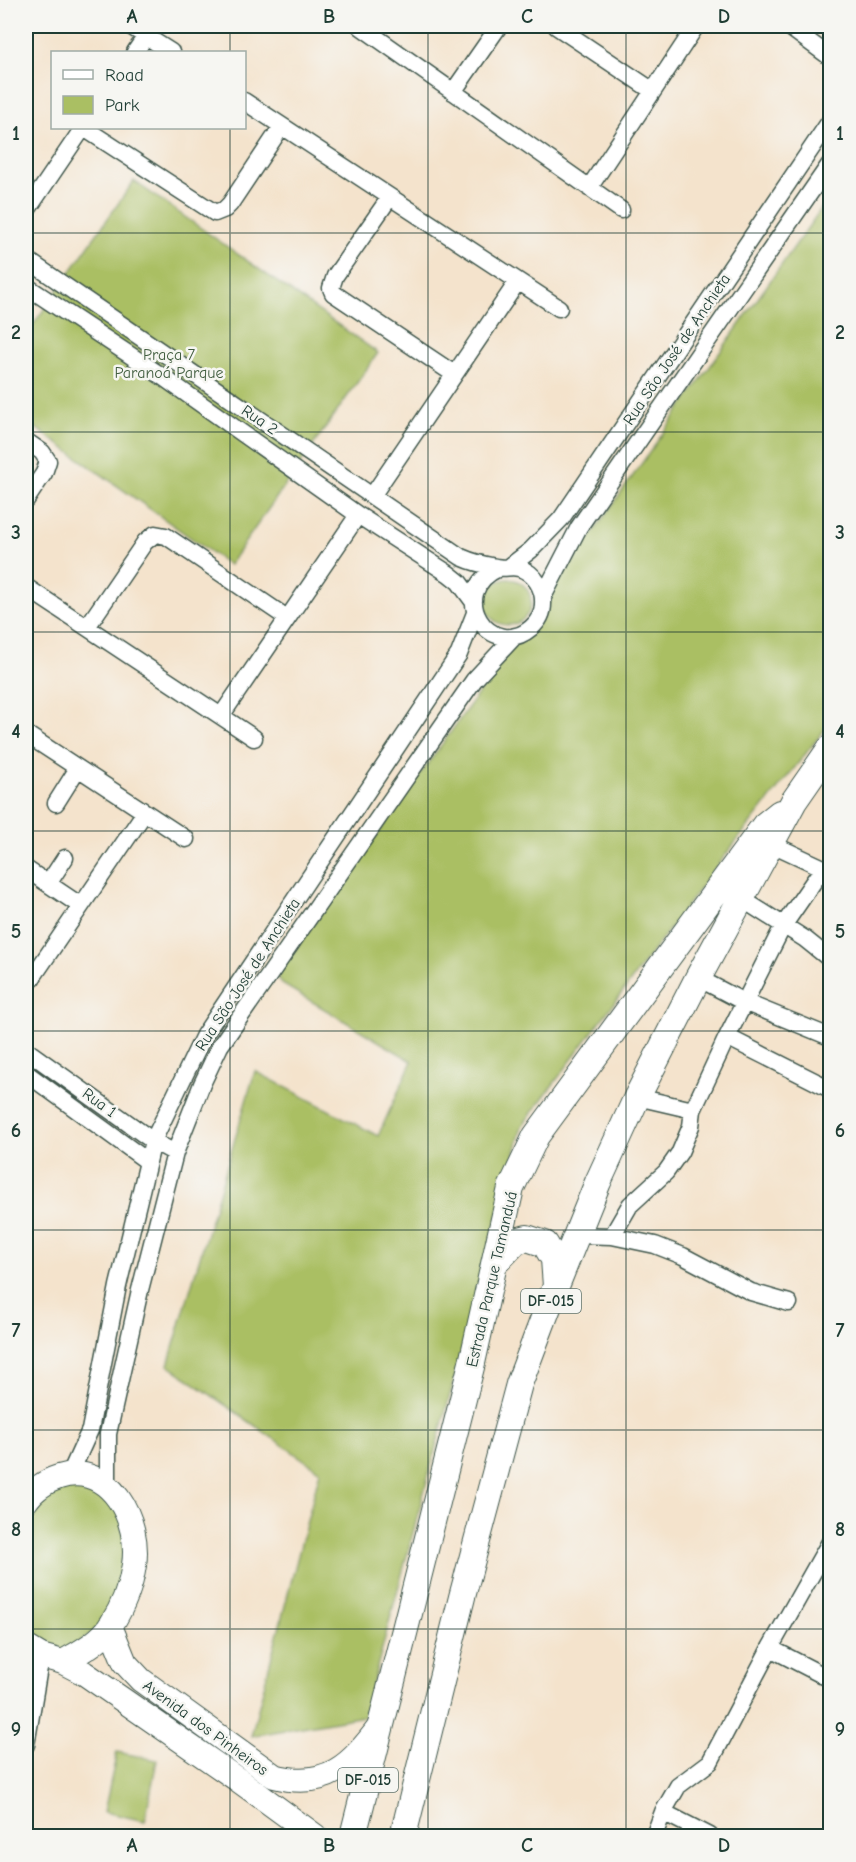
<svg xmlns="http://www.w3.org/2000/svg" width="856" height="1862" viewBox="0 0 856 1862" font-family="'Comic Neue',sans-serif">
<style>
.green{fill:#aabf63;stroke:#647e4c;stroke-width:1.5}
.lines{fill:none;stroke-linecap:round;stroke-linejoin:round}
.street-casing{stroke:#3f564b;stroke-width:19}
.secondary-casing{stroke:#3f564b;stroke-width:26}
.primary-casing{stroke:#3f564b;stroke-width:28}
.street{stroke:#fff;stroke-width:16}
.secondary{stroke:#fff;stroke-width:24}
.primary{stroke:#fff;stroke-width:26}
.grid{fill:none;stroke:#1f3d34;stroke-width:1.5;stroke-opacity:0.55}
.labels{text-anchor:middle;stroke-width:5;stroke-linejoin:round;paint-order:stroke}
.shield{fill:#f6f6f2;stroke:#60746d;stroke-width:1.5}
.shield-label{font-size:15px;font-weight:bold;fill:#1f3d34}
.street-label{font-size:16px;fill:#1f3d34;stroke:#f6f6f2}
.park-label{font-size:16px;fill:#425e40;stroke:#f6f6f2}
.neatline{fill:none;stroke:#1f3d34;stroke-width:2}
.grid-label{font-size:20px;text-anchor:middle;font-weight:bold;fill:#1f3d34}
</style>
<rect width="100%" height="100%" fill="#f6f6f2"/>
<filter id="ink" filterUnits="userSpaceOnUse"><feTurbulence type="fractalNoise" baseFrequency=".0167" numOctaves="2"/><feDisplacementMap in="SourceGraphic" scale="12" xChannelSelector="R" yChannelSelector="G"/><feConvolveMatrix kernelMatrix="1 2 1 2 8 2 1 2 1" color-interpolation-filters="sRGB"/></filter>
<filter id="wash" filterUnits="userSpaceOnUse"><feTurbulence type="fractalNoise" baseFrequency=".008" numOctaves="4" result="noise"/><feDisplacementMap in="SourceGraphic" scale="24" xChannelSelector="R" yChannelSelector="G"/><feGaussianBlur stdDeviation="1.35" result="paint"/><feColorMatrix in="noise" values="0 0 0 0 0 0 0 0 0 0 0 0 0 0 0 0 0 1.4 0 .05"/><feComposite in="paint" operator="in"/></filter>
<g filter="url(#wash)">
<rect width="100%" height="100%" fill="#f4e3cc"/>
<!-- green -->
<path class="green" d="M 134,181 L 378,353 L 229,565 L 26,421 L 26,335 Z
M 830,196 L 830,723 L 716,867 L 522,1126 L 364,1716 L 251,1736 L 320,1471 L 168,1365 L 255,1071 L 378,1136 L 412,1061 L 282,984 L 278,978 L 279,972 L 580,551 Z
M485 602a23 23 0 1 1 46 0a23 23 0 1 1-46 0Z
M 89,1480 L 120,1509 L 129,1561 L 106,1622 L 63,1655 L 26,1641 L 26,1511 L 35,1496 Z
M 117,1752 L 157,1760 L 145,1821 L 104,1812 Z"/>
</g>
<g filter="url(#ink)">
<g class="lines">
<defs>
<path id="street" d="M 130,26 L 171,52
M 360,26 L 621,210
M 556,26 L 653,91
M 788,26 L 830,57
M 825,26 L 830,30
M 135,52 L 146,36
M 453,92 L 499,26
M 244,101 L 559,308
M 84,128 L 215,213 L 225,209 L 230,204 L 282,126
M 589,188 L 696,26
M 390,197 L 335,276 L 331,288 L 333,293 L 454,374
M 26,212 L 83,128
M 26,259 L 461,557 C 472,562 484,565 496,567 C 504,569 512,566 519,568 C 535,573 544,589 543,604 C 543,614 538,622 531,628 C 491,662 444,593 499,568
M 26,286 L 160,375 L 358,515 L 449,574 L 459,582 L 473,601
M 26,441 L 42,452 L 48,461 L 44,473 L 26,500
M 372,496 L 518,281
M 509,567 L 531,550 L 561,519 L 830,121
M 26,587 L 254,738
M 543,597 L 579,527 L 830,164
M 87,627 L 145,542 L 155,534 L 166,536 L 287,618
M 221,716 L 358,515
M 26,734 L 186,839
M 56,803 L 78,768
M 772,844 L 830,871
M 26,869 L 81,906
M 48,884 L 65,858
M 742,899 L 805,939 L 830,959
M 698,978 L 744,1002 L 830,1037
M 26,987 L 145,812
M 727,1037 L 830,1089
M 26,1050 L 153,1141 L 175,1153
M 26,1073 L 147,1161
M 637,1097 L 693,1110
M 578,1235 L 612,1236 L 655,1245 L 683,1256 L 751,1292 L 789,1303
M 612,1236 L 630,1205 L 666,1172 L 680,1152 L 691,1126 L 693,1110 L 727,1037 L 783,926 L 823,868
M 70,1474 L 90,1430 L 118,1286 L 153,1141 L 204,1035 L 459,654 L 475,613
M 108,1486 L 108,1434 L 140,1290 L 175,1153 L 202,1084 L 220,1046 L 474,680 L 515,636
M 770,1648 L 830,1679
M 26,1745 L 41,1656
M 663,1812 L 710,1836
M 654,1836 L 663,1812 L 678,1786 L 710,1762 L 770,1648 L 830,1542"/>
<path id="secondary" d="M 26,1501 C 33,1490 46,1481 59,1477 C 110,1461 141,1521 134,1565 C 131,1586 122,1608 111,1625 C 100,1642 80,1652 63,1662 L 41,1656 L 26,1647
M 110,1626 L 125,1663 L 141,1680 L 274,1776 C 327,1790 351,1765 381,1725
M 63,1662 L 84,1673 L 237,1779 L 315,1836"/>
<path id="primary" d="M 494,1264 L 516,1241 L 527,1238 L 545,1244 L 554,1259 L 556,1286
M 353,1836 L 472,1363 L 511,1188 L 536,1136 L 765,825 L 780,813
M 403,1836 L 462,1597 L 519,1384 L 556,1286 L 598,1182 L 637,1097 L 698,978 L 794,801 L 830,749"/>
</defs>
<!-- street casing -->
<use href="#street" class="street-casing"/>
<!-- secondary casing -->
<use href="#secondary" class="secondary-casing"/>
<!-- primary casing -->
<use href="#primary" class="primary-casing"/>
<!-- street -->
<use href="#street" class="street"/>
<!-- secondary -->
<use href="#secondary" class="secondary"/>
<!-- primary -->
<use href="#primary" class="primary"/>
</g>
</g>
<!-- grid -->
<path class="grid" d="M 230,26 L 230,52M 428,26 L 428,1836M 626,26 L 626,1836M 230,128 L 230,1836M 26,233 L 830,233M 26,432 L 830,432M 26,632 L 830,632M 26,831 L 830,831M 26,1031 L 830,1031M 26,1230 L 830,1230M 26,1430 L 830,1430M 26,1629 L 830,1629"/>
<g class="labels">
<!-- shield labels -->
<g class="shield">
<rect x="521" y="1289" width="60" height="24" rx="4.5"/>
<rect x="338" y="1768" width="60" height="24" rx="4.5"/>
</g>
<g class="shield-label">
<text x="551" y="1306">DF-015</text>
<text x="368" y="1785">DF-015</text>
</g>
<!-- street labels -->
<g class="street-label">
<text transform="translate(676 349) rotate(-56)" y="6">Rua São José de Anchieta</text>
<text transform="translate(260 419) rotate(34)" y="6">Rua 2</text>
<text transform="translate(247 974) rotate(-57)" y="6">Rua São José de Anchieta</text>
<text transform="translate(100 1102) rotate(36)" y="6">Rua 1</text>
<text transform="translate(491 1279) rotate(-77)" y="6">Estrada Parque Tamanduá</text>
<text transform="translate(206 1727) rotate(36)" y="6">Avenida dos Pinheiros</text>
</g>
<!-- park labels -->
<g class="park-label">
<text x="169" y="360">Praça 7<tspan x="169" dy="18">Paranoá Parque</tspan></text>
</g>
</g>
<!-- margin -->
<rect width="856" height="1862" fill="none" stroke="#f6f6f2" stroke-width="66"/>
<!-- legend -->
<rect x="51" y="51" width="195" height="78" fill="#f6f6f2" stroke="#a0aca6" stroke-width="1.5"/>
<rect x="63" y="70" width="30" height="9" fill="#ffffff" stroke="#a0aca6" stroke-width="1.5"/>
<text x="105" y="81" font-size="18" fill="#1f3d34">Road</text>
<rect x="63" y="96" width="30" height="18" fill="#aabf63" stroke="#a0aca6" stroke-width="1.5"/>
<text x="105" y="111" font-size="18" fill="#1f3d34">Park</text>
<rect x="33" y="33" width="790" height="1796" class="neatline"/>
<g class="grid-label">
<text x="132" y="23">A</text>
<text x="329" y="23">B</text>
<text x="527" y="23">C</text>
<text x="724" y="23">D</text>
<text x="16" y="140">1</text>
<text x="840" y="140">1</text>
<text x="16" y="339">2</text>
<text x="840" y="339">2</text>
<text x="16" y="539">3</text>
<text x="840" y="539">3</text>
<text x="16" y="738">4</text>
<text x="840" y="738">4</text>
<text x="16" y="938">5</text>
<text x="840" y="938">5</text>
<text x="16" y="1137">6</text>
<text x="840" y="1137">6</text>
<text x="16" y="1337">7</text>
<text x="840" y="1337">7</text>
<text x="16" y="1536">8</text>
<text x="840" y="1536">8</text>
<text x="16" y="1736">9</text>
<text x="840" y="1736">9</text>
<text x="132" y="1852">A</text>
<text x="329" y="1852">B</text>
<text x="527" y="1852">C</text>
<text x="724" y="1852">D</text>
</g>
</svg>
